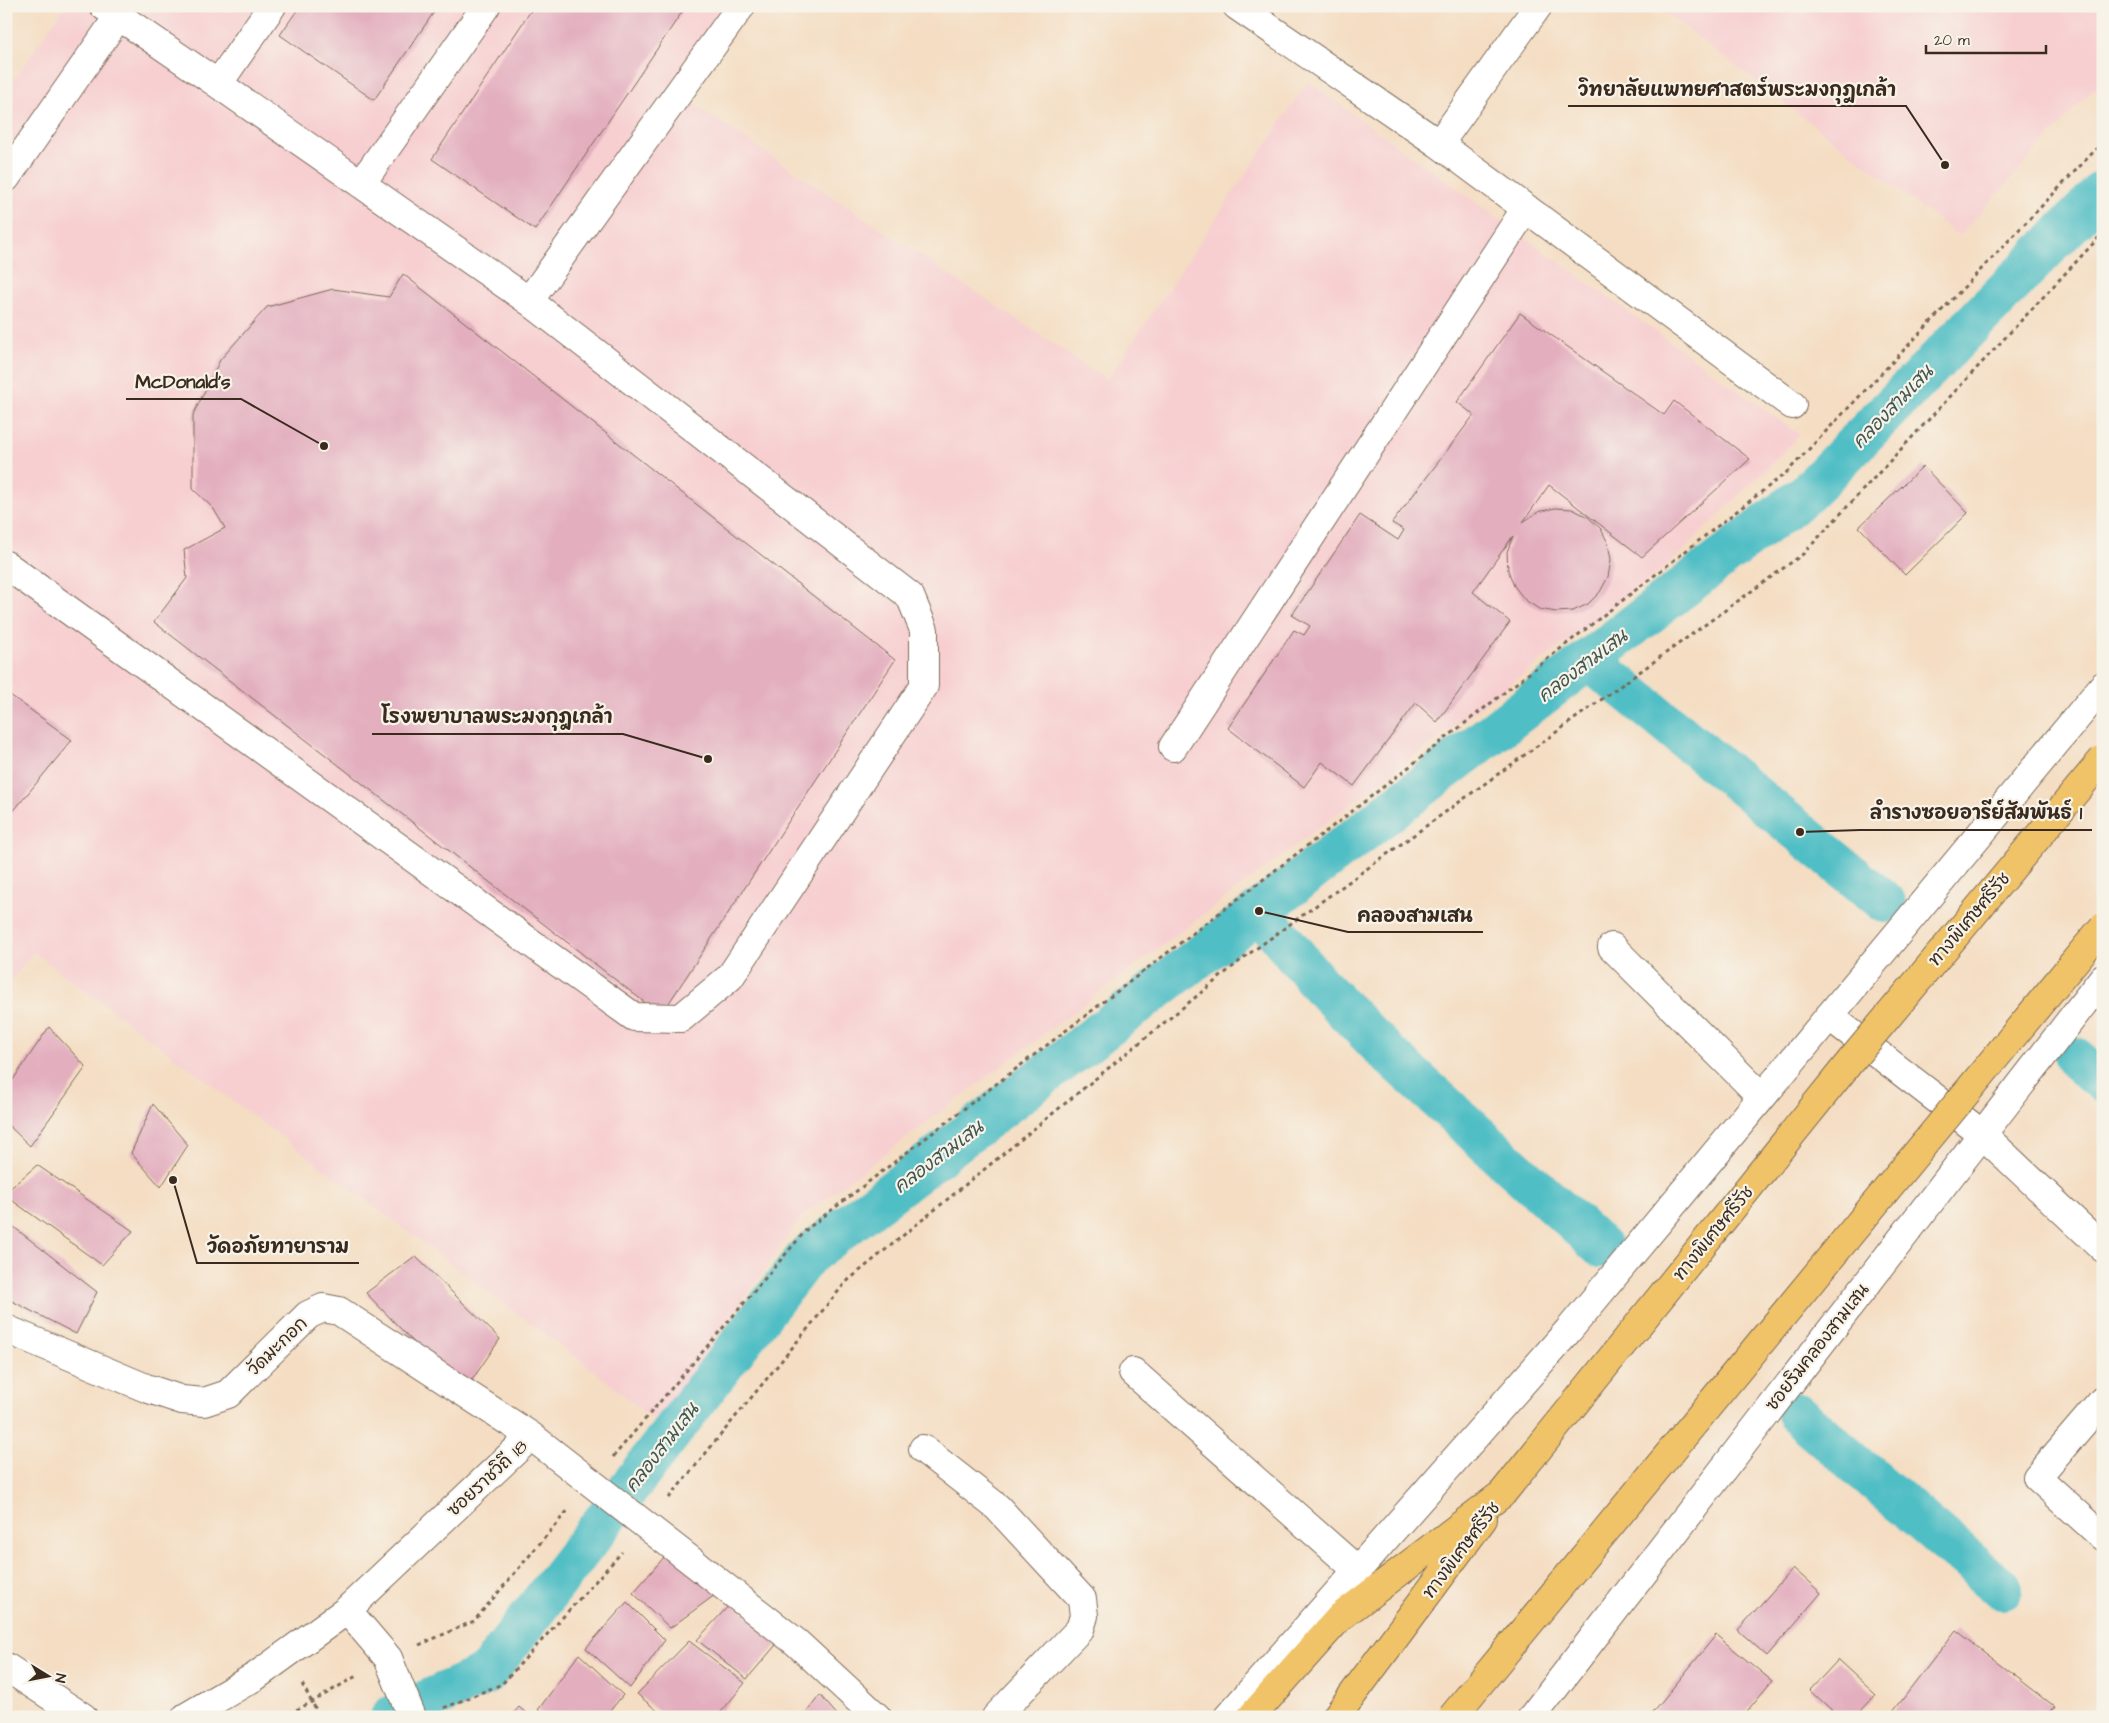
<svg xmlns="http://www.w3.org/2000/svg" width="2109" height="1723" viewBox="0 0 2109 1723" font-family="'Architects Daughter','Playpen Sans Thai',sans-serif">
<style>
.built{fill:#f7cfd1}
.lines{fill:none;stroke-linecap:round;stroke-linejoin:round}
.canal{stroke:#4fbec5;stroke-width:42}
.building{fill:#e3afbf}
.minor-casing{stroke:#7c6957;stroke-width:30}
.highway-casing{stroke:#7c6957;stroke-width:30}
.path{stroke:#7c6957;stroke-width:3;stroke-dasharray:4 4;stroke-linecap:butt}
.minor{stroke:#fff;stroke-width:28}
.highway{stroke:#f0c369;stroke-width:28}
.highway-bridge-casing{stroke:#7c6957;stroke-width:30;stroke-linecap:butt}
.highway-bridge{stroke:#f0c369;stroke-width:28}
.labels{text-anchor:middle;stroke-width:4.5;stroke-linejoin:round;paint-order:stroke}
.street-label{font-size:18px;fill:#3b2a1e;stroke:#f7f3e8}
.water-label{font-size:19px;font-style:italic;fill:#415650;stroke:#f7f3e8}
.leader{fill:none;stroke:#3b2a1e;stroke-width:2}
.callout-dot{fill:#3b2a1e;stroke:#f7f3e8;stroke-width:2}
.callout-label{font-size:19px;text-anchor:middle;font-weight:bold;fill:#3b2a1e;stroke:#f7f3e8;stroke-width:4.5;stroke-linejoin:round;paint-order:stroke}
</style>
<rect width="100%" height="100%" fill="#f7f3e8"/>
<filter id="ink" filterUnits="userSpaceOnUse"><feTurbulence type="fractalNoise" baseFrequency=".02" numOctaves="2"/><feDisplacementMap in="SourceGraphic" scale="10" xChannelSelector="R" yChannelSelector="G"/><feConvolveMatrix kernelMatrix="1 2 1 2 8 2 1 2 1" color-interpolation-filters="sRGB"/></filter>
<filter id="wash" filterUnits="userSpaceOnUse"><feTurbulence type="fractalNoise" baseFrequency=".0096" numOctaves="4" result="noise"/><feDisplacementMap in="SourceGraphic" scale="20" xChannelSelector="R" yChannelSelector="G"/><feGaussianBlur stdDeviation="1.12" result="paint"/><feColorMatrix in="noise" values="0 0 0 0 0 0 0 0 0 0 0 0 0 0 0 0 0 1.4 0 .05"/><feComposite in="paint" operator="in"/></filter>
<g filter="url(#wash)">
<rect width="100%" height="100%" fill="#f4ddc2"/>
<!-- built -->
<path class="built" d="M 65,6 L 753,6 L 686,99 L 1107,380 L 1308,82 L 1800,435 L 1666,567 L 802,1216 L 657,1423 L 597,1373 L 34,952 L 6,987 L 6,92 Z
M 1657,6 L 2103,6 L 2103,84 L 2087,95 L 1959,236 Z"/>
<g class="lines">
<!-- canal -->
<path class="canal" d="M 1589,660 L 1885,902
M 1259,911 L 1320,985 L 1386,1052 L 1601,1247
M 2075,1058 L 2103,1082
M 1797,1414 L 2002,1589
M 391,1717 L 486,1674 L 807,1256 L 1807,493 L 2103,191"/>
</g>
<g id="blocks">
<!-- building -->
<path class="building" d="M 300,6 L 438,6 L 374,100 L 280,35 Z
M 534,6 L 686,6 L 535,230 L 432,159 Z
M 403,274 L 895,660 L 661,1015 L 154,622 L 187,578 L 184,550 L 225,528 L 213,508 L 193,489 L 193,415 L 220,360 L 267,307 L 333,289 L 389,297 Z
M 1520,313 L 1664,415 L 1674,401 L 1750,459 L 1642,557 L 1549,485 L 1523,522 L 1538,512 L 1555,508 L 1572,509 L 1588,517 L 1601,529 L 1608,543 L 1611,560 L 1608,577 L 1600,592 L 1588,604 L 1573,611 L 1556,612 L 1539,609 L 1525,600 L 1514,586 L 1508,570 L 1507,552 L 1513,536 L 1473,592 L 1510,622 L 1437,722 L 1416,703 L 1354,786 L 1322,762 L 1304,787 L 1228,728 L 1294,630 L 1304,635 L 1310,626 L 1292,615 L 1360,515 L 1398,540 L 1404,530 L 1392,523 L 1474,415 L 1457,402 Z
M 1923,466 L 1968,513 L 1905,575 L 1859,527 Z
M 6,692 L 72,740 L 6,820 Z
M 49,1027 L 86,1067 L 30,1146 L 6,1123 L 6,1090 Z
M 153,1104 L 188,1145 L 161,1187 L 131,1153 Z
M 37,1165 L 133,1231 L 102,1265 L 6,1196 L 6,1192 Z
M 6,1221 L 97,1292 L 76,1334 L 6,1298 Z
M 415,1256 L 500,1339 L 463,1393 L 366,1293 Z
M 672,1548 L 723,1589 L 670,1628 L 633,1593 Z
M 1793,1568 L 1821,1593 L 1767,1656 L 1738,1630 Z
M 627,1602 L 665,1640 L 630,1688 L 586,1648 Z
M 732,1602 L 781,1639 L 747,1679 L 697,1640 Z
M 1956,1630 L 2054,1706 L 2046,1717 L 1889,1717 Z
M 1716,1635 L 1772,1681 L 1742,1717 L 1649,1717 Z
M 689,1641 L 745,1683 L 717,1717 L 665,1717 L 637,1694 Z
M 579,1654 L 623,1695 L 605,1717 L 547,1717 L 538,1710 Z
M 1838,1660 L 1876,1695 L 1855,1717 L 1839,1717 L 1810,1690 Z
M 820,1695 L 839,1717 L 803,1717 Z
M 519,1707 L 530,1717 L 510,1717 Z"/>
</g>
</g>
<g filter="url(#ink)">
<use href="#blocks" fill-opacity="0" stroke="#7c6957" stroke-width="1"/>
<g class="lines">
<defs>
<path id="minor" d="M 1237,6 L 1439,144 L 1792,405
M 218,84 L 272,6
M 1439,144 L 1538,6
M 6,178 L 118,17
M 361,184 L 486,6
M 529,301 L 741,6
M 6,565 L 634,1017 L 681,1018 L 730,977 L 924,686 L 924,630 L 910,596 L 529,301 L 218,84 L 104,6
M 1173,747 L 1526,208
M 1612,947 L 1762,1097
M 1829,1016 L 1982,1134 L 2103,1248
M 6,1329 L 146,1388 L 182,1400 L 204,1402 L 228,1394 L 308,1315 L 323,1308 L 339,1311 L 531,1436 L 797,1643 L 877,1717
M 1133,1372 L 1357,1570
M 2103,1400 L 2037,1477 L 2103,1537
M 923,1449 L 997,1507 L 1082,1599 L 1084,1616 L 1080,1629 L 996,1717
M 347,1610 L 388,1658 L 412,1717
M 6,1667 L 83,1717
M 186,1717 L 256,1676 L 347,1610 L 531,1436
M 1228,1717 L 1568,1331 L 2103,686
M 1532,1717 L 2103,978"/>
<path id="highway" d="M 1251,1717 L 1340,1617 L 1502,1494
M 1336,1717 L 1483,1519"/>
</defs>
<!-- minor casing -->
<use href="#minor" class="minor-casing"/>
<!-- highway casing -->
<use href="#highway" class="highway-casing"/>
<!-- path -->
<path class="path" d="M 613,1457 L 807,1229 L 1346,816 L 1787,472 L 2103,142
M 669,1498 L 846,1282 L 1246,956 L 1803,554 L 2103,233
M 419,1645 L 474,1621 L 569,1509
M 302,1684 L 320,1717
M 444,1708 L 502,1684 L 622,1552
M 282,1717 L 312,1702 L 358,1675"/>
<!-- minor -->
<use href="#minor" class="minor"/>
<!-- highway -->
<use href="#highway" class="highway"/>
<defs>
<path id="highway-bridge" d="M 1502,1494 L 1849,1063 L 2103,759
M 1452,1717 L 2103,927"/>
</defs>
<!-- highway-bridge casing -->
<use href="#highway-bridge" class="highway-bridge-casing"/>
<!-- highway-bridge -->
<use href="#highway-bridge" class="highway-bridge"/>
</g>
</g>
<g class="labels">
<!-- street labels -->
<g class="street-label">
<text transform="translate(1969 919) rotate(-50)" y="6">ทางพิเศษศรีรัช</text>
<text transform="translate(1713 1233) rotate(-51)" y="6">ทางพิเศษศรีรัช</text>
<text transform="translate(277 1346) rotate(-44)" y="6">วัดมะกอก</text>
<text transform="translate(1817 1347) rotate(-52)" y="6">ซอยริมคลองสามเสน</text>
<text transform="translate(487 1478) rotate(-43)" y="6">ซอยราชวิถี 18</text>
<text transform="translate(1461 1550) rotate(-53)" y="6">ทางพิเศษศรีรัช</text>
</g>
<!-- water labels -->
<g class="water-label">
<text transform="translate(1892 406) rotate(-46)" y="7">คลองสามเสน</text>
<text transform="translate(1582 665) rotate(-37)" y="7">คลองสามเสน</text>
<text transform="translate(938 1156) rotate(-37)" y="7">คลองสามเสน</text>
<text transform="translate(661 1447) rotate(-52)" y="7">คลองสามเสน</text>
</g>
</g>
<!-- callouts -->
<path class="leader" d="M1945 165L1906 106H1568M324 446L241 399H126M708 759L623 734H372M1800 832L1860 830H2092M1259 911L1348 932H1483M173 1180L197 1263H359"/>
<g class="callout-dot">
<circle cx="1945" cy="165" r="5"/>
<circle cx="324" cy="446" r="5"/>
<circle cx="708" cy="759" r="5"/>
<circle cx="1800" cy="832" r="5"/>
<circle cx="1259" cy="911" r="5"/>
<circle cx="173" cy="1180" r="5"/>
</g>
<g class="callout-label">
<text x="1737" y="96">วิทยาลัยแพทยศาสตร์พระมงกุฎเกล้า</text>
<text x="183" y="388">McDonald's</text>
<text x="497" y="723">โรงพยาบาลพระมงกุฎเกล้า</text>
<text x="1976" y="819">ลำรางซอยอารีย์สัมพันธ์ 1</text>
<text x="1415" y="922">คลองสามเสน</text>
<text x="278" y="1253">วัดอภัยทายาราม</text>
</g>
<!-- margin -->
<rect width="2109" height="1723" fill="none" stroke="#f7f3e8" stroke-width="25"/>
<!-- north arrow -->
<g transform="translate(48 1676) rotate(100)" stroke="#f7f3e8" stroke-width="4" paint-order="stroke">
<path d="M0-4L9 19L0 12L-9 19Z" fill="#3b2a1e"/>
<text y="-8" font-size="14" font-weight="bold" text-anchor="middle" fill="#3b2a1e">N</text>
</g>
<!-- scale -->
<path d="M1926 45v8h120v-8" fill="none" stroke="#3b2a1e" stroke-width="2.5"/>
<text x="1934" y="45" font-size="15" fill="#3b2a1e" stroke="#f7f3e8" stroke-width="4" paint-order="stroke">20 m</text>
</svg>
